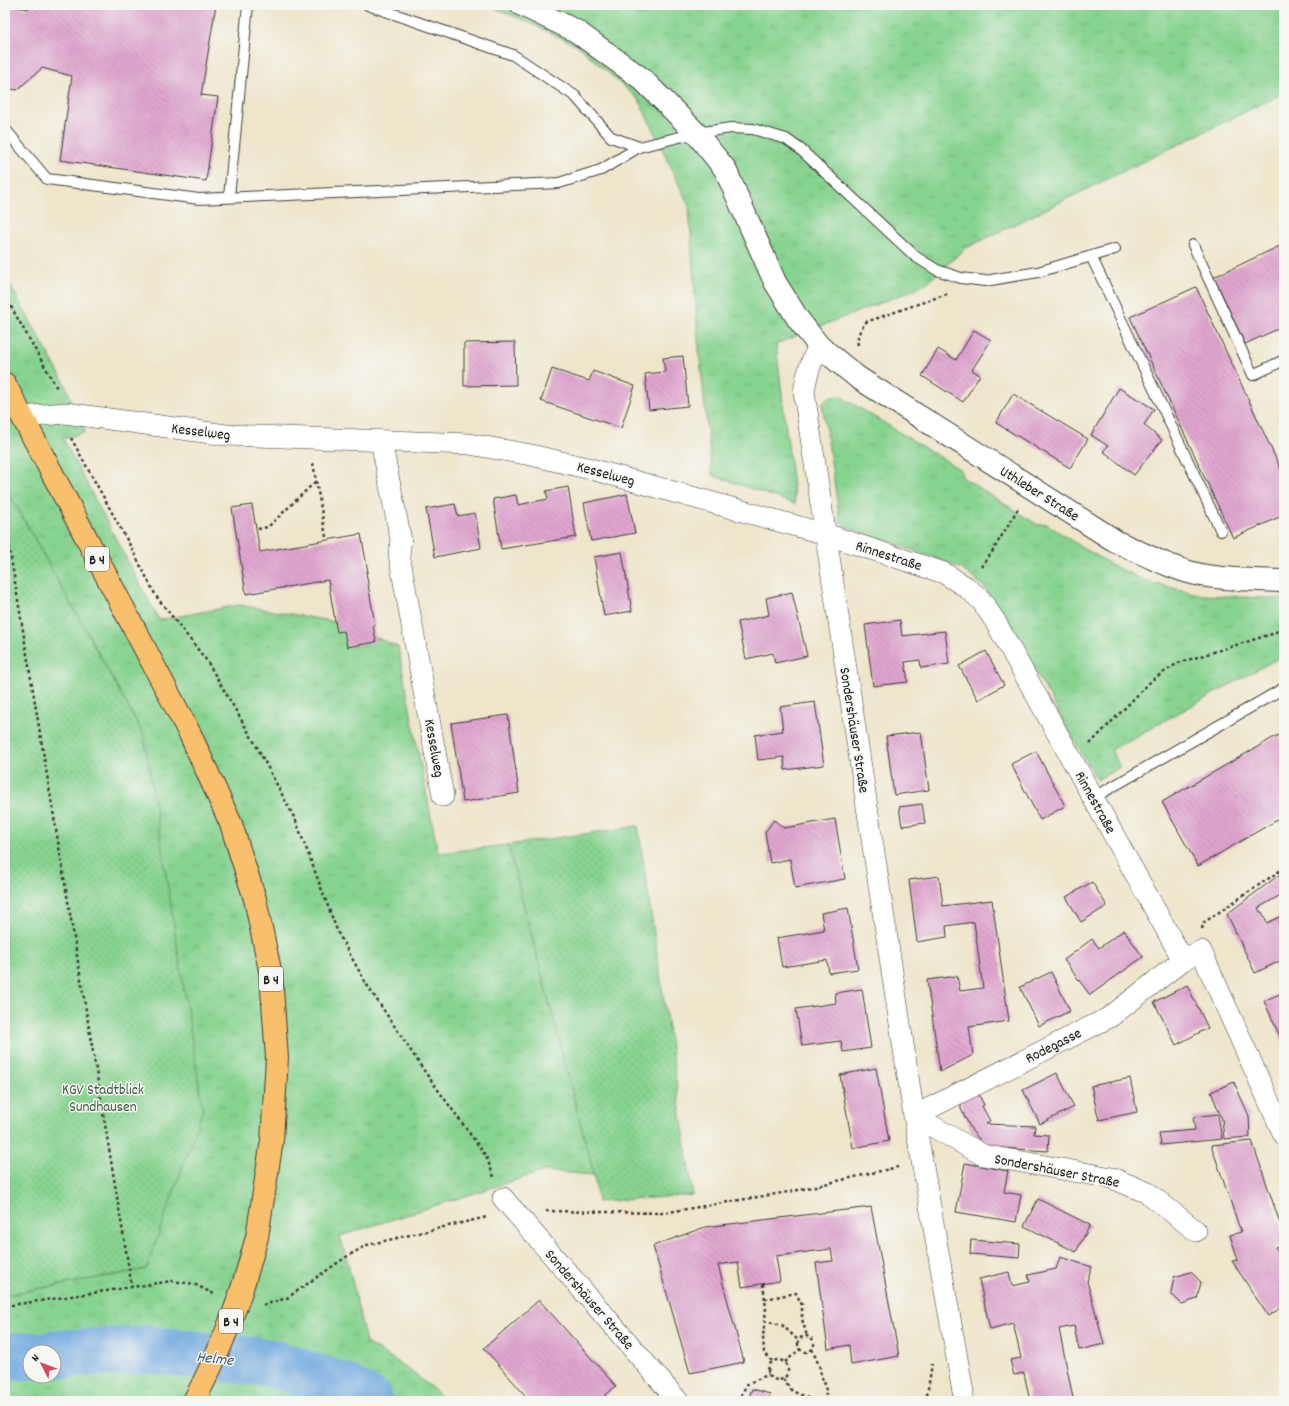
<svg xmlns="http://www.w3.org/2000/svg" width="1289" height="1406" viewBox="0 0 1289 1406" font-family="Dekko,sans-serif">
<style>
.grass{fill:url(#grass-tufts);stroke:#527856;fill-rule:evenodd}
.garden{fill:url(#garden-dots);stroke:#527856}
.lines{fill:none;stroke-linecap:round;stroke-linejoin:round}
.river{stroke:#71a8df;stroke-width:48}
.building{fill:url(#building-back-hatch)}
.service-casing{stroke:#3c3a36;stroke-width:12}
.minor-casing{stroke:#3c3a36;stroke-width:22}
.tertiary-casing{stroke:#3c3a36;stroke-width:24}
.primary-casing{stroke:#3c3a36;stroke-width:24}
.path{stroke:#3c3a36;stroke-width:2.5;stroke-dasharray:3 3;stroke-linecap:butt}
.service{stroke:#fff;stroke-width:10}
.minor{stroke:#fff;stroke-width:21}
.tertiary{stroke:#fff;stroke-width:22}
.primary{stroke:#f8bf6c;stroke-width:22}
.primary-bridge-casing{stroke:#3c3a36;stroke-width:24;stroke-linecap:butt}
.primary-bridge{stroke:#f8bf6c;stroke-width:22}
.labels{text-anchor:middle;stroke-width:3;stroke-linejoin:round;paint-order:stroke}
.shield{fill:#f6f6f2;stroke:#5d5d5c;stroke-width:1}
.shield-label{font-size:14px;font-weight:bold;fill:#1c1c1c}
.street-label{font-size:15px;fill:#1c1c1c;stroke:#f6f6f2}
.park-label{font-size:15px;fill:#415c45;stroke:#f6f6f2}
.water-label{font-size:16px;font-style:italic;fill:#425b74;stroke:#f6f6f2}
</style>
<defs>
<pattern id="grass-tufts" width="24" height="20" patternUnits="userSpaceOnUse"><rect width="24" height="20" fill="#87d390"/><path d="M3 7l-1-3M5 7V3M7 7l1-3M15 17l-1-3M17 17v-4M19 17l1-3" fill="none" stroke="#74b57c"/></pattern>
<pattern id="garden-dots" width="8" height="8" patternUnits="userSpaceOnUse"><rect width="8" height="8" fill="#87d390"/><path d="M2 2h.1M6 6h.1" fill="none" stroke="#74b57c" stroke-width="1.8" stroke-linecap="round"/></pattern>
<pattern id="building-back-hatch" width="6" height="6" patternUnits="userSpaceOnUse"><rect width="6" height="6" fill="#dfa5cf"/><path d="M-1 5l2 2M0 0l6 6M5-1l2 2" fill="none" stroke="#bf8db1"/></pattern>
</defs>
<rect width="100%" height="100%" fill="#f6f6f2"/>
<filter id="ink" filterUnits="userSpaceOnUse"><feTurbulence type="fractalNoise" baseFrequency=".025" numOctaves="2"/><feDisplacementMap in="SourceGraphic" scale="8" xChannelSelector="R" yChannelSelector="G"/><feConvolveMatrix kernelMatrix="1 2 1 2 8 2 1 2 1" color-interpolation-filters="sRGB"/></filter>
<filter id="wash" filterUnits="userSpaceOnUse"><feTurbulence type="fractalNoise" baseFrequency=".012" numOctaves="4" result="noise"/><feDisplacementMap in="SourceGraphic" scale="16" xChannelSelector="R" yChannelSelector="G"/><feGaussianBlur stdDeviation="0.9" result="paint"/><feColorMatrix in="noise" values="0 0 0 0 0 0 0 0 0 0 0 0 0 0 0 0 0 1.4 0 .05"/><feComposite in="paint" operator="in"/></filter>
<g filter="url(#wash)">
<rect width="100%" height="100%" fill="#eee5cb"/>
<!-- grass -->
<path class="grass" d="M 487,5 L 1284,5 L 1284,93 L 966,248 L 923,286 L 776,344 L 795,504 L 712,475 L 698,340 L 689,206 L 639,100 L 578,46 L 528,22 Z
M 5,276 L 64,382 L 85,432 L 63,439 L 159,620 L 239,605 L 342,623 L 398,647 L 438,853 L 508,845 L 594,1175 L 544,1171 L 340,1236 L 350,1271 L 366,1343 C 392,1357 425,1380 446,1401 L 5,1401 L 5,1295 L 146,1269 L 144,735 L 5,486 ZM 30,1352 L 54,1352 L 54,1376 L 30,1376 Z
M 840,396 L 961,470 L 962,477 L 1038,525 L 1047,524 L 1072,541 L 1112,565 L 1148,582 L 1203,595 L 1284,599 L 1284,655 L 1111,750 L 1120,767 L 1097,780 L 1001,611 L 982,585 L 962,569 L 935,558 L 846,527 L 840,520 L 822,403 L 829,397 Z"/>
<!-- garden -->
<path class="garden" d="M 5,486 L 144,735 L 203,1110 L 146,1269 L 5,1295 Z
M 638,826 L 693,1195 L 598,1202 L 594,1175 L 508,845 Z"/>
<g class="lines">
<!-- river -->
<path class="river" d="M 54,1354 L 151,1350 L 272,1363 L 343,1387 L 369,1401
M 5,1357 L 30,1356"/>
</g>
<g id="blocks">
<!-- building -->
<path class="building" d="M 5,5 L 28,9 L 29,5 L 216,5 L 201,95 L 218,97 L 206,181 L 60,160 L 72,76 L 42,68 L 17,90 L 5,88 Z
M 1284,244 L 1284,326 L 1245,344 L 1214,277 Z
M 1196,287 L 1284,476 L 1284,515 L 1233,538 L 1130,317 Z
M 974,330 L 991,340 L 972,370 L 980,375 L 963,402 L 922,376 L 938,349 L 956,360 Z
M 515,342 L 516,385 L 464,386 L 464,343 Z
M 683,356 L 688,406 L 649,410 L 645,374 L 665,372 L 663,358 Z
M 552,369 L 589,381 L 593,371 L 635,386 L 621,428 L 541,401 Z
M 1119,388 L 1154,409 L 1144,425 L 1162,440 L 1134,475 L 1103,451 L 1108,446 L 1091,435 Z
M 1013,394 L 1088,439 L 1070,468 L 996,423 Z
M 568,487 L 576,537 L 501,549 L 493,499 L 516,495 L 518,505 L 548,499 L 546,491 Z
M 627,494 L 635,533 L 591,541 L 584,503 Z
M 455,504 L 458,516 L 475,513 L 481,548 L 435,557 L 426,509 Z
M 252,505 L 260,552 L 361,534 L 368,572 L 366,572 L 375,625 L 373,625 L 376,642 L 347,647 L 344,631 L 337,632 L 328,580 L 246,594 L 232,508 Z
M 622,552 L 632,611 L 604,616 L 594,557 Z
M 792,592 L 807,656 L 775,663 L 773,653 L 746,659 L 738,622 L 769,615 L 766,598 Z
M 900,620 L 902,636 L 945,631 L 949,664 L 921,668 L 920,660 L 905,662 L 908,682 L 873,686 L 865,625 Z
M 986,651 L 1004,685 L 978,700 L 959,666 Z
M 815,702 L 824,765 L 785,770 L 784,757 L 758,760 L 755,735 L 783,731 L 780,707 Z
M 508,715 L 519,793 L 463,802 L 451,723 Z
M 921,732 L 929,790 L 894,795 L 886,736 Z
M 1278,735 L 1284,745 L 1284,816 L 1198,866 L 1162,802 Z
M 1036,751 L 1065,806 L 1040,820 L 1011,764 Z
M 922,804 L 925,823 L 902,826 L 899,807 Z
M 835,819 L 845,879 L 795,888 L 790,859 L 770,863 L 765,832 L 774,820 L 784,828 Z
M 1283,872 L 1284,893 L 1258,908 L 1260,912 L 1262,912 L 1267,923 L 1284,915 L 1284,935 L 1281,937 L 1284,942 L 1284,959 L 1255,973 L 1227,914 Z
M 939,876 L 943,906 L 992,900 L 1009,1021 L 969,1027 L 973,1055 L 940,1072 L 927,980 L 957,976 L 960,991 L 983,988 L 974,922 L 946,926 L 947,937 L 917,942 L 909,880 Z
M 1092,882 L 1107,906 L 1081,922 L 1066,897 Z
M 848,908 L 858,969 L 829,973 L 827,960 L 782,967 L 777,938 L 824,930 L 821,913 Z
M 1124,930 L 1143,957 L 1090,995 L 1064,960 L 1092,939 L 1099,948 Z
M 1051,972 L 1070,1011 L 1039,1026 L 1020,987 Z
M 1187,985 L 1208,1028 L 1176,1045 L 1154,1002 Z
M 862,989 L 871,1048 L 843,1052 L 841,1041 L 802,1046 L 796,1009 L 836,1003 L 835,993 Z
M 1284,992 L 1284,1045 L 1264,1001 Z
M 876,1068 L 889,1141 L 853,1148 L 840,1075 Z
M 1057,1073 L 1074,1107 L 1040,1124 L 1023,1090 Z
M 1130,1078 L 1137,1112 L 1099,1120 L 1091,1086 Z
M 1234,1082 L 1249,1116 L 1250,1137 L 1224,1139 L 1222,1119 L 1211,1092 Z
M 977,1091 L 984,1105 L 982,1106 L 990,1121 L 986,1124 L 1035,1126 L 1034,1134 L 1049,1135 L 1048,1151 L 986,1147 L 972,1131 L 961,1109 L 961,1099 Z
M 1218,1114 L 1222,1139 L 1161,1145 L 1159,1133 L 1195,1130 L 1193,1117 Z
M 1252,1141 L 1284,1235 L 1284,1244 L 1275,1247 L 1284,1260 L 1284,1306 L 1268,1316 L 1232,1261 L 1238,1260 L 1230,1235 L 1241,1232 L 1211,1145 Z
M 965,1163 L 1008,1171 L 1004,1192 L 1021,1195 L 1016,1222 L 956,1212 Z
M 1038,1199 L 1090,1225 L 1076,1252 L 1024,1226 Z
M 871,1207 L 899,1356 L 851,1365 L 849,1345 L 828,1349 L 816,1263 L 833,1261 L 831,1249 L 776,1256 L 780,1281 L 742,1287 L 738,1262 L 718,1265 L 744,1362 L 690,1373 L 653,1246 L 705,1227 Z
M 971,1240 L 1020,1244 L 1019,1258 L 970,1254 Z
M 1060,1257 L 1092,1267 L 1087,1281 L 1104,1344 L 1079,1350 L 1074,1326 L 1059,1329 L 1073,1398 L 1059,1401 L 1030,1401 L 1024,1373 L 1014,1375 L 1010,1360 L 1021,1358 L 1013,1323 L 990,1329 L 979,1279 L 1009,1272 L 1012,1286 L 1030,1282 L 1028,1275 L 1056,1269 Z
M 1191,1272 L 1201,1282 L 1197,1299 L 1182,1304 L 1171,1294 L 1174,1277 Z
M 539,1300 L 616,1386 L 599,1401 L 530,1401 L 484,1348 Z
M 752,1389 L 770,1394 L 768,1401 L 748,1401 Z"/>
</g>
</g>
<g filter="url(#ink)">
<use href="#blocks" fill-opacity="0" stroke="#3c3a36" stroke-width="1"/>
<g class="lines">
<defs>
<path id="service" d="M 368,5 L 513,55 L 575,96 L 611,137 L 639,147
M 5,129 L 47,179 L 199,199 L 559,183 L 601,170 L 639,147 L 696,133 L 731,128 L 753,129 L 786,139 L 800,149 L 916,257 L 937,270 L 961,278 L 985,281 L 1038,272 L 1115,249
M 229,197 L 248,5
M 1193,245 L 1253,375 L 1284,360
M 1091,256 L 1221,531
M 1093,798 L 1284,688"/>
<path id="minor" d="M 819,346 C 811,361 806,375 804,392 L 914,1116 L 963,1392
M 23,417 L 65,413 L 226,435 L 469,444 L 531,455 L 591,469 L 825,534 L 944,573 L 966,587 L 981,600 L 995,621 L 1183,960
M 381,441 L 401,540 L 399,554 L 443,796
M 914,1116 L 1110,1017 L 1183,960 L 1201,951 L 1284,1135
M 914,1116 L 983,1155 L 1112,1178 L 1148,1193 L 1196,1231
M 503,1198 L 678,1401"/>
<path id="tertiary" d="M 522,5 L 576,31 L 642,79 L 696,133 L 725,169 L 775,282 L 798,319 L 819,346 L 857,377 L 1117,542 C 1142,553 1174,570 1201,575 C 1228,580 1256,580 1284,581"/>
<path id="primary" d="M 5,384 L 190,734 L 231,824 L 255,899 L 271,975 L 277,1058 L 272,1140 L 257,1237"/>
</defs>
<!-- service casing -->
<use href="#service" class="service-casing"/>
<!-- minor casing -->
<use href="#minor" class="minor-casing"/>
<!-- tertiary casing -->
<use href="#tertiary" class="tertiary-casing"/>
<!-- primary casing -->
<use href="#primary" class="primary-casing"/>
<!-- path -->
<path class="path" d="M 5,296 L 58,390
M 858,345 C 856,336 861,329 866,322 L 947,294
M 71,438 L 132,549 L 156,596 L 207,661 L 256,745 L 296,821 L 338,933 L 367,985 L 425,1072 L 486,1156 L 494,1177
M 313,463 L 326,537
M 5,522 L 132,1287
M 258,529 L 268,527 L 316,481
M 981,567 L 992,552 L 1019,507
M 1090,744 L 1152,680 L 1178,663 L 1272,634 L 1284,628
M 1202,929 L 1203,923 L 1284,868
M 546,1211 L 663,1213 L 794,1191 L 898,1167
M 763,1284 L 766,1308 L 763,1337 L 764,1352 L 772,1361
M 765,1299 L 796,1293 L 802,1305 L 802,1319 L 807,1336
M 263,1305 L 287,1298 L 346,1257 L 367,1245 L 487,1217
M 5,1306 L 172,1281 L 194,1284 L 214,1294
M 764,1321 L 782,1325 L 799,1341
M798 1344a8 8 0 1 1 16 0a8 8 0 1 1-16 0Z
M 812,1349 L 820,1368 L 821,1377 L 825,1382 L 824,1386 L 827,1391 L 825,1397 L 822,1401
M768 1370a10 10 0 1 1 20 0a10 10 0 1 1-20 0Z
M 785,1362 L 800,1349
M 783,1379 L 792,1391 L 814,1401
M 738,1401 L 747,1384 L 769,1374
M 926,1401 L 932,1364"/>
<!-- service -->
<use href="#service" class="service"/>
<!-- minor -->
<use href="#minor" class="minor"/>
<!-- tertiary -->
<use href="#tertiary" class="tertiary"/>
<!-- primary -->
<use href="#primary" class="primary"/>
<defs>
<path id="primary-bridge" d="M 194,1401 C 208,1374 221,1347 231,1319 C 242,1293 249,1265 257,1237"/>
</defs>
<!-- primary-bridge casing -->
<use href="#primary-bridge" class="primary-bridge-casing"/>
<!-- primary-bridge -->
<use href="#primary-bridge" class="primary-bridge"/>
</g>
</g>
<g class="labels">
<!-- shield labels -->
<g class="shield">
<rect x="85" y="547" width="24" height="24" rx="3"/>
<rect x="259" y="967" width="24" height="24" rx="3"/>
<rect x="219" y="1309" width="24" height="24" rx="3"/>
</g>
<g class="shield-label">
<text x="97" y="564">B 4</text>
<text x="271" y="984">B 4</text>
<text x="231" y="1326">B 4</text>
</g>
<!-- street labels -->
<g class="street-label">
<text transform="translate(201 431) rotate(7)" y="5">Kesselweg</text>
<text transform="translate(606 473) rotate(15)" y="5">Kesselweg</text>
<text transform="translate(1040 493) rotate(32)" y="5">Uthleber Straße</text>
<text transform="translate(889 555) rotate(18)" y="5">Rinnestraße</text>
<text transform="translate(855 730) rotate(81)" y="5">Sondershäuser Straße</text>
<text transform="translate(435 748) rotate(80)" y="5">Kesselweg</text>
<text transform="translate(1096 802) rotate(61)" y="5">Rinnestraße</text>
<text transform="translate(1053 1045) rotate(-27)" y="5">Rodegasse</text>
<text transform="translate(1057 1170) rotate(11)" y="5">Sondershäuser Straße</text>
<text transform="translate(590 1299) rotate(49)" y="5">Sondershäuser Straße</text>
</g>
<!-- park labels -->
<g class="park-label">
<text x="103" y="1094">KGV Stadtblick<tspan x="103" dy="17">Sundhausen</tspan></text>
</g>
<!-- water labels -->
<g class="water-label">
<text transform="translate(215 1357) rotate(6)" y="6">Helme</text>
</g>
</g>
<!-- margin -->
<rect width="1289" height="1406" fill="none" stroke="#f6f6f2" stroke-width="20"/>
<!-- north arrow -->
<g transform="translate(42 1364) rotate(312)"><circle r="19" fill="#f6f6f2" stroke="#9f9f9c"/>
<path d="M0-3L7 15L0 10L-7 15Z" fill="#d1495b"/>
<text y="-6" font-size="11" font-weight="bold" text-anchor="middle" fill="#1c1c1c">N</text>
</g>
</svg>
